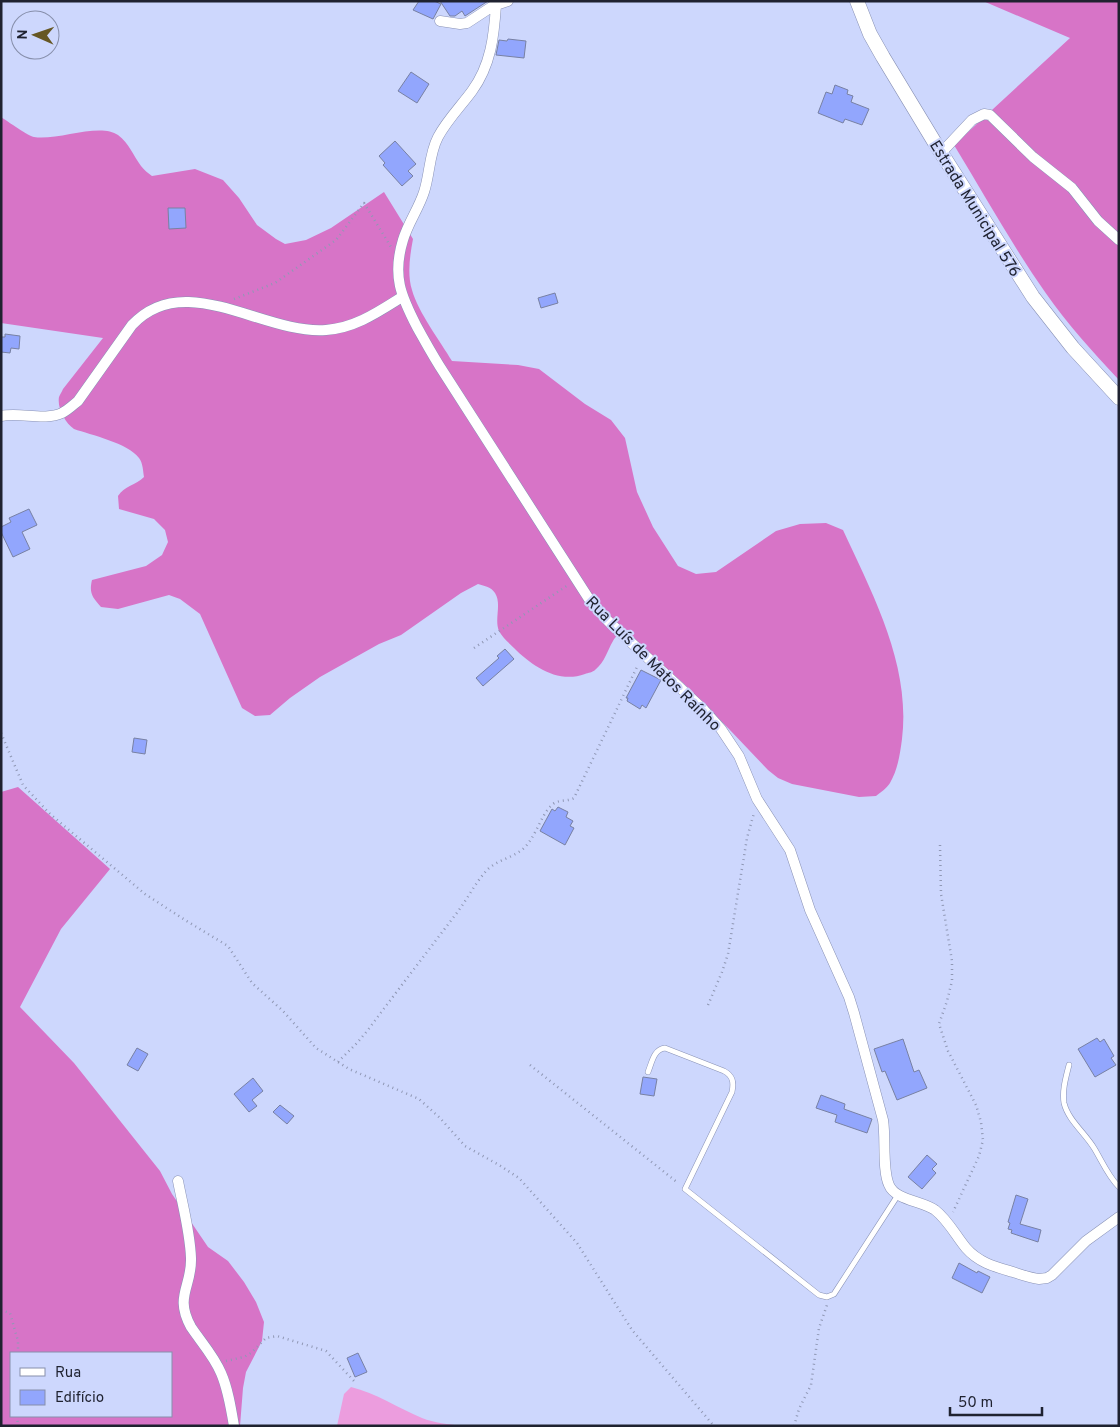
<svg xmlns="http://www.w3.org/2000/svg" width="1120" height="1427" viewBox="0 0 1120 1427" font-family="Overpass,sans-serif">
<style>
.green{fill:#ec9dde}
.forest{fill:#d774c7;fill-rule:evenodd}
.building{fill:#92a6fd;stroke:#7881a3}
.lines{fill:none;stroke-linecap:round;stroke-linejoin:round}
.lane-casing{stroke:#8992b5;stroke-width:6}
.street-casing{stroke:#8992b5;stroke-width:11}
.secondary-casing{stroke:#8992b5;stroke-width:15}
.path{stroke:#9098b5;stroke-width:2.5;stroke-dasharray:1 4;stroke-linecap:butt}
.lane{stroke:#fff;stroke-width:5}
.street{stroke:#fff;stroke-width:10}
.secondary{stroke:#fff;stroke-width:14}
.labels{text-anchor:middle;stroke-width:4;stroke-linejoin:round;paint-order:stroke}
.street-label{font-size:16px;fill:#1f2230;stroke:#cdd7fd}
</style>
<rect width="100%" height="100%" fill="#cdd7fd"/>
<!-- green -->
<path class="green" d="M 351,1387 C 376,1393 398,1408 422,1418 C 434,1423 449,1424 461,1426 L 337,1426 L 344,1394 Z"/>
<!-- forest -->
<path class="forest" d="M 983,1 L 1119,1 L 1119,380 C 1093,352 1067,324 1045,292 C 1012,245 984,194 954,145 L 1070,38 Z
M 1,117 C 7,121 30,137 34,137 C 57,141 100,122 118,135 C 129,143 133,155 141,166 C 144,170 148,173 152,176 L 195,169 L 223,180 L 239,198 L 257,225 L 276,239 L 285,244 L 306,240 L 331,228 L 384,192 L 413,239 C 410,255 407,274 412,290 C 418,312 440,341 452,361 L 518,365 L 539,369 L 585,404 L 611,420 L 625,438 L 637,492 L 653,527 L 678,566 L 696,574 L 716,572 L 776,531 L 800,524 L 826,523 L 843,530 C 873,595 911,665 902,739 C 900,754 898,769 890,783 C 887,788 881,792 876,796 L 859,797 L 792,784 L 778,778 L 768,770 L 729,729 L 683,683 L 623,630 C 620,633 615,637 613,641 C 607,651 605,662 595,670 C 593,672 588,673 585,674 C 558,684 532,666 514,648 C 509,643 502,637 499,631 C 494,619 502,604 495,593 C 491,587 485,586 478,584 L 461,593 L 401,635 L 379,644 L 320,677 L 290,698 L 270,715 L 255,716 L 242,708 L 200,614 L 180,599 L 169,595 L 118,609 L 101,607 C 92,597 89,593 92,580 L 146,566 L 162,555 L 168,542 L 165,530 L 154,519 L 119,509 L 118,496 C 124,486 136,485 144,477 C 143,471 143,463 139,458 C 128,443 91,435 74,429 C 65,423 57,408 59,397 C 60,394 62,392 63,389 L 103,338 L 1,323 Z
M 18,787 L 110,869 L 61,929 L 20,1007 L 74,1063 L 160,1171 L 172,1194 L 208,1247 L 228,1261 L 244,1282 L 256,1302 L 264,1322 L 262,1341 L 246,1372 L 243,1388 L 240,1426 L 1,1426 L 1,792 ZM 11,1353 L 171,1353 L 171,1416 L 11,1416 Z"/>
<!-- building -->
<path class="building" d="M 419,1 L 434,1 L 441,4 L 433,19 L 413,10 Z
M 440,1 L 488,1 L 465,16 L 462,11 L 455,16 L 450,16 Z
M 508,39 L 526,41 L 524,58 L 496,55 L 499,40 L 507,41 Z
M 411,72 L 429,84 L 417,103 L 398,91 Z
M 835,85 L 848,90 L 847,94 L 853,96 L 851,102 L 869,109 L 862,125 L 845,119 L 843,123 L 818,113 L 826,92 L 832,94 Z
M 395,141 L 416,164 L 408,171 L 413,176 L 402,186 L 383,165 L 385,163 L 379,156 Z
M 168,208 L 185,208 L 186,228 L 169,229 Z
M 555,293 L 558,303 L 541,308 L 538,298 Z
M 5,334 L 20,336 L 19,349 L 11,348 L 10,353 L 1,352 L 1,337 L 5,337 Z
M 29,509 L 37,525 L 22,532 L 30,549 L 13,557 L 1,532 L 1,527 L 11,522 L 9,518 Z
M 505,649 L 514,659 L 483,686 L 476,678 L 499,658 L 497,656 Z
M 641,670 L 661,680 L 646,708 L 642,705 L 640,709 L 627,701 L 628,698 L 626,698 Z
M 134,738 L 147,740 L 145,754 L 132,752 Z
M 558,807 L 568,812 L 566,817 L 573,821 L 570,826 L 574,828 L 565,845 L 540,831 L 552,809 L 555,811 Z
M 1097,1038 L 1100,1042 L 1104,1039 L 1114,1056 L 1111,1058 L 1116,1065 L 1095,1077 L 1078,1049 Z
M 903,1039 L 914,1072 L 919,1070 L 927,1088 L 897,1100 L 885,1071 L 882,1072 L 874,1049 Z
M 137,1048 L 148,1054 L 138,1071 L 127,1065 Z
M 643,1077 L 657,1079 L 654,1096 L 640,1094 Z
M 253,1078 L 263,1091 L 252,1100 L 257,1106 L 249,1112 L 234,1094 Z
M 821,1095 L 845,1104 L 844,1109 L 872,1119 L 867,1133 L 835,1122 L 837,1115 L 816,1108 Z
M 280,1105 L 294,1116 L 287,1124 L 273,1112 Z
M 927,1155 L 937,1164 L 932,1169 L 936,1173 L 922,1189 L 908,1177 Z
M 1016,1195 L 1028,1199 L 1020,1224 L 1041,1230 L 1038,1242 L 1011,1233 L 1012,1230 L 1008,1229 L 1010,1223 L 1008,1222 Z
M 959,1263 L 977,1273 L 978,1271 L 990,1277 L 982,1293 L 952,1278 Z
M 358,1353 L 367,1372 L 355,1377 L 347,1358 Z"/>
<g class="lines">
<defs>
<path id="lane" d="M 1069,1065 C 1066,1077 1062,1090 1064,1103 C 1068,1120 1085,1133 1094,1148 C 1102,1161 1108,1176 1119,1187
M 648,1072 C 652,1062 654,1049 665,1048 L 724,1071 C 733,1076 734,1082 732,1092 L 685,1189 L 819,1295 L 827,1297 L 834,1294 L 898,1195"/>
<path id="street" d="M 496,5 C 494,36 491,65 472,91 C 461,106 447,120 438,137 C 429,154 430,174 424,192 C 419,208 408,223 403,240 C 392,276 401,296 417,327 C 426,343 434,358 444,373 L 589,599 L 608,621 L 704,710 L 721,729 L 739,756 L 757,799 L 790,850 L 810,910 L 849,997 L 854,1013 L 883,1120 C 886,1138 882,1170 889,1185 C 895,1200 922,1201 935,1210 C 948,1220 956,1236 966,1248 C 979,1263 996,1267 1013,1272 C 1022,1275 1030,1278 1039,1279 L 1047,1278 L 1052,1275 L 1086,1241 L 1119,1217
M 440,21 L 460,24 L 467,23 L 493,6 L 508,1
M 941,153 L 972,120 L 984,114 L 990,115 L 1033,157 L 1072,188 L 1098,221 L 1119,240
M 1,416 C 20,412 45,421 62,413 C 68,410 73,405 78,401 L 132,325 C 185,268 263,335 326,330 C 355,328 378,312 402,297
M 178,1181 C 183,1207 190,1232 191,1258 C 192,1287 174,1296 191,1327 C 201,1342 214,1356 221,1373 C 228,1389 231,1408 234,1426"/>
<path id="secondary" d="M 857,1 L 870,34 L 883,57 L 935,143 L 1033,297 L 1073,348 L 1119,398"/>
</defs>
<!-- lane casing -->
<use href="#lane" class="lane-casing"/>
<!-- street casing -->
<use href="#street" class="street-casing"/>
<!-- secondary casing -->
<use href="#secondary" class="secondary-casing"/>
<!-- path -->
<path class="path" d="M 234,299 L 275,283 L 336,240 L 364,203 L 391,247
M 474,648 L 568,585
M 1,733 L 23,785 L 50,814 L 145,894 L 185,920 L 228,946 L 252,983 L 283,1011 L 316,1048 L 349,1069 L 419,1099 L 440,1118 L 465,1146 L 499,1165 L 519,1178 L 577,1243 L 632,1330 L 714,1426
M 940,845 L 941,894 L 952,961 L 952,981 L 947,1001 L 939,1024 L 948,1051 L 976,1105 L 981,1122 L 983,1140 L 979,1156 L 953,1212
M 708,1005 L 722,972 L 728,954 L 747,838 L 754,813
M 338,1062 L 357,1043 L 368,1030 C 397,991 427,952 456,914 C 467,900 475,883 487,870 C 497,860 512,858 523,849 C 537,836 540,815 553,804 C 560,799 567,802 574,798 L 638,665
M 530,1065 L 678,1183
M 1,1310 L 10,1313 L 18,1341 L 18,1353
M 226,1361 L 244,1357 L 251,1353 L 266,1338 L 277,1336 L 326,1351 L 354,1381
M 17,1416 L 18,1426
M 794,1426 L 799,1409 L 811,1385 L 819,1328 L 827,1305"/>
<!-- lane -->
<use href="#lane" class="lane"/>
<!-- street -->
<use href="#street" class="street"/>
<!-- secondary -->
<use href="#secondary" class="secondary"/>
</g>
<g class="labels">
<!-- street labels -->
<g class="street-label">
<text transform="translate(976 208) rotate(58)" y="6">Estrada Municipal 576</text>
<text transform="translate(654 663) rotate(45)" y="6">Rua Luís de Matos Raínho</text>
</g>
</g>
<!-- border -->
<rect width="1120" height="1427" fill="none" stroke="#1f2230" stroke-width="5"/>
<!-- legend -->
<rect x="10" y="1352" width="162" height="65" fill="#cdd7fd" stroke="#878fab"/>
<rect x="20" y="1368" width="25" height="8" fill="#ffffff" stroke="#878fab"/>
<text x="55" y="1377" font-size="15" fill="#1f2230">Rua</text>
<rect x="20" y="1390" width="25" height="15" fill="#92a6fd" stroke="#878fab"/>
<text x="55" y="1402" font-size="15" fill="#1f2230">Edifício</text>
<!-- north arrow -->
<g transform="translate(35 35) rotate(272)"><circle r="24" fill="#cdd7fd" stroke="#878fab"/>
<path d="M0-4L9 19L0 12L-9 19Z" fill="#665724"/>
<text y="-8" font-size="14" font-weight="bold" text-anchor="middle" fill="#1f2230">N</text>
</g>
<!-- scale -->
<path d="M950 1407v8h92v-8" fill="none" stroke="#1f2230" stroke-width="2.5"/>
<text x="958" y="1407" font-size="15" fill="#1f2230" stroke="#cdd7fd" stroke-width="4" paint-order="stroke">50 m</text>
</svg>
